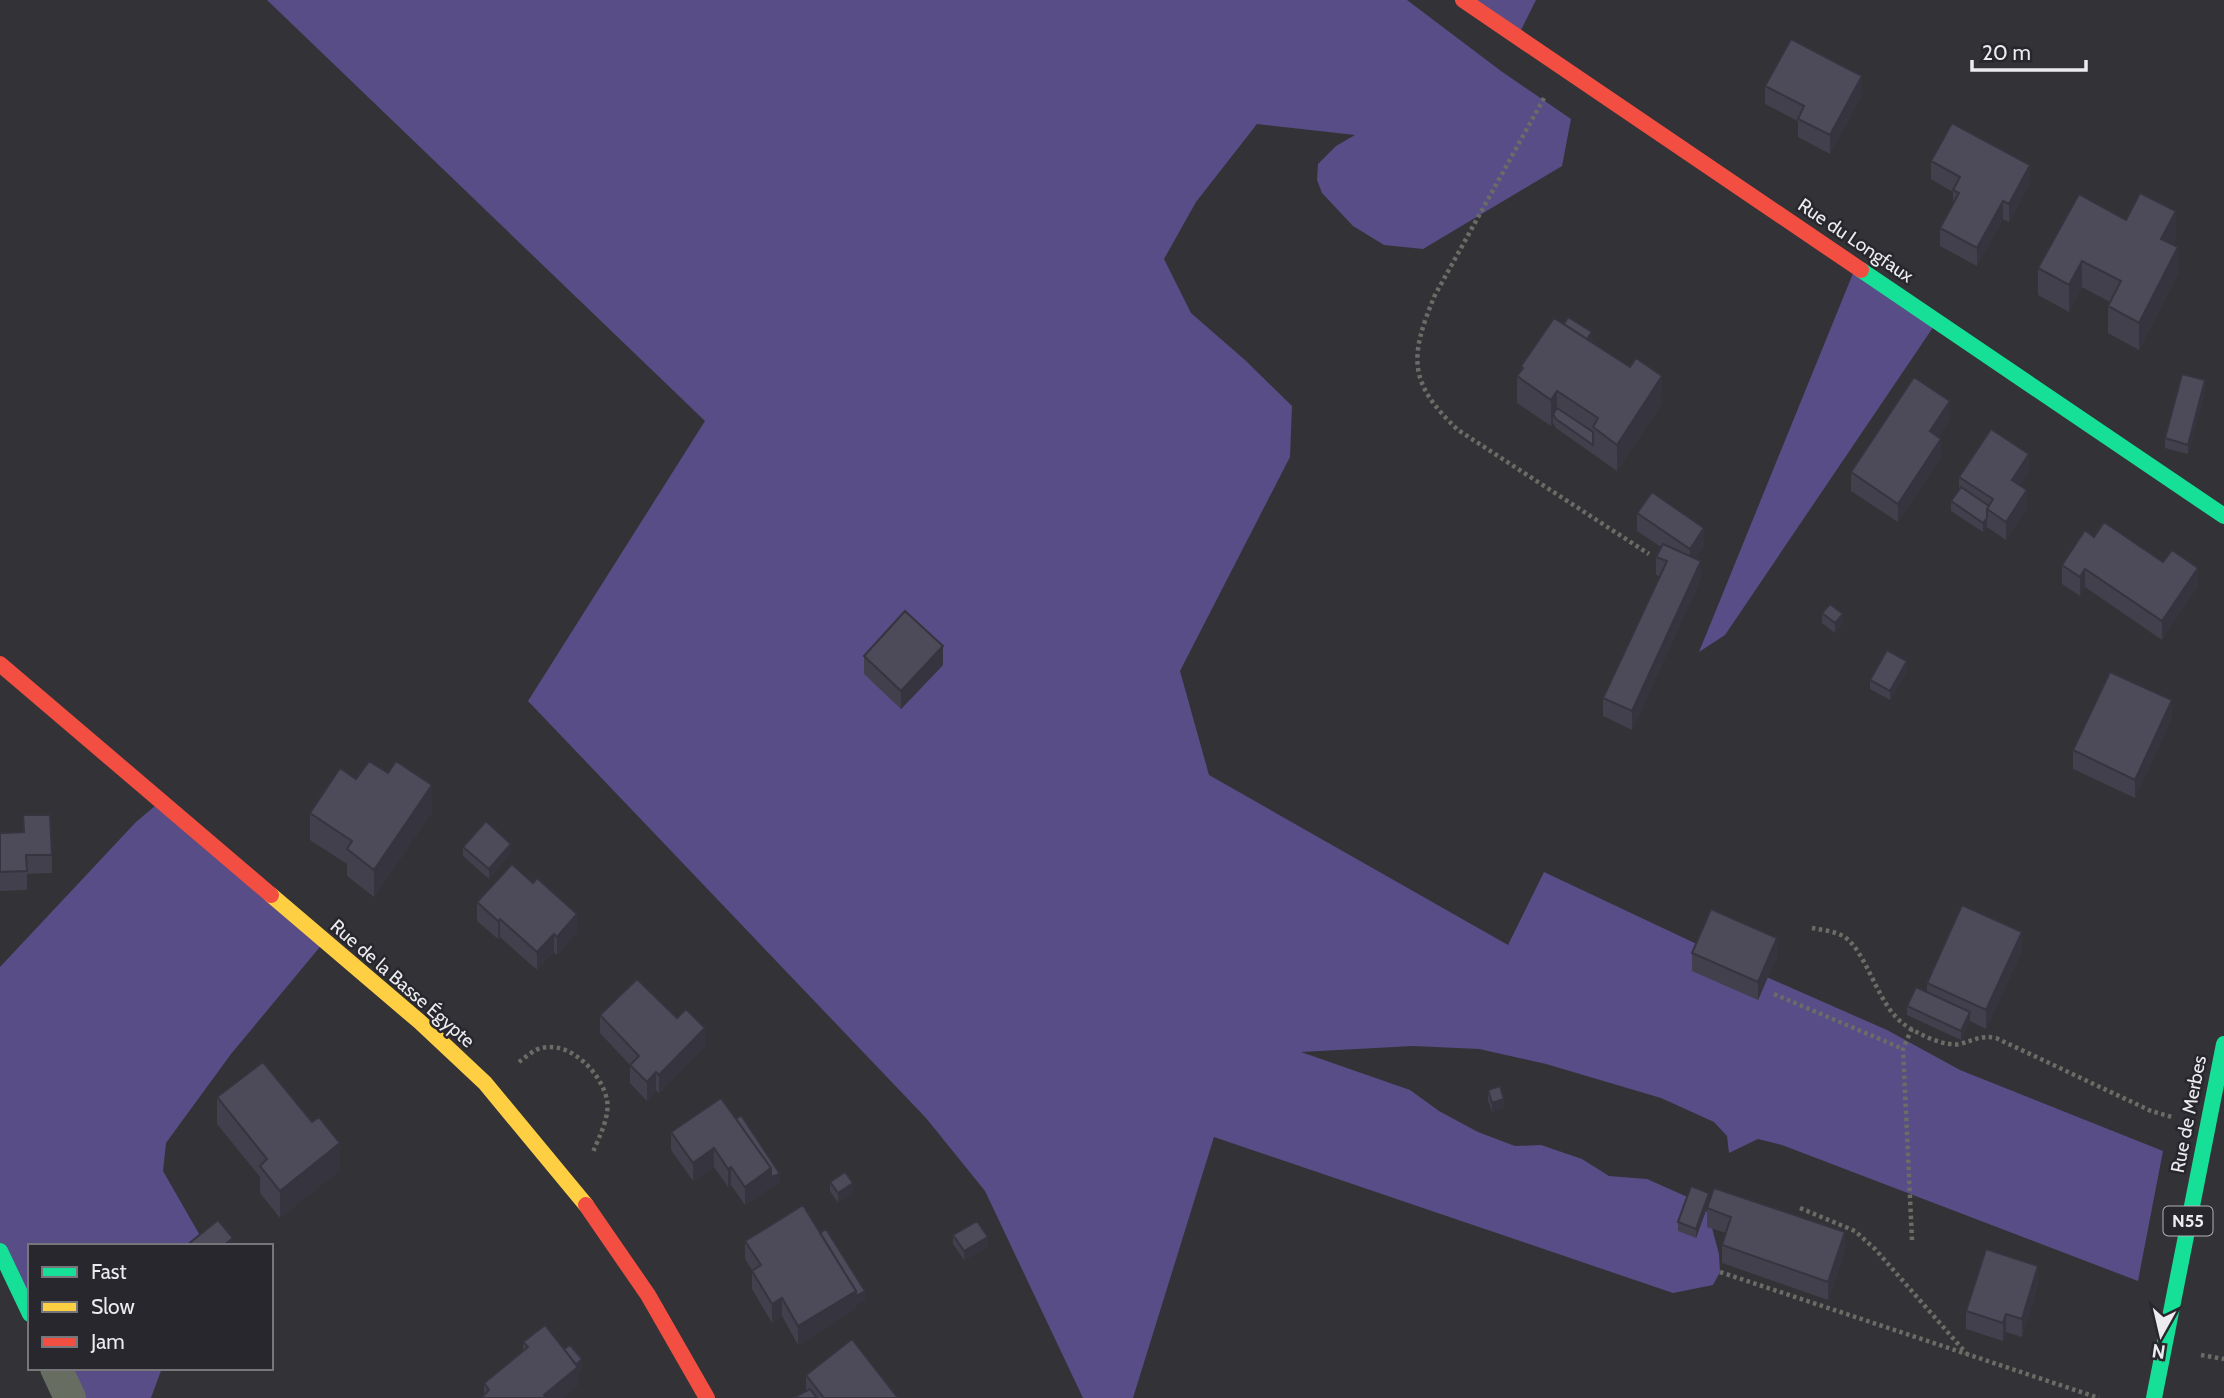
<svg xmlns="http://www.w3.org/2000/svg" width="2224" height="1398" viewBox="0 0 2224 1398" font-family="Cabin,sans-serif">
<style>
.green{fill:#584d86}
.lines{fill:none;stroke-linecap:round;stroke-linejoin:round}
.path{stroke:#696d66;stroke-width:4.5;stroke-dasharray:3.5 3.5;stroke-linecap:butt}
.street{stroke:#676e61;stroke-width:32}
.fast{stroke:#16e098;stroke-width:16}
.slow{stroke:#ffcf43;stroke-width:16}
.jam{stroke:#f24e42;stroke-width:16}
.wall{fill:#42404d}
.shaded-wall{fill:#36343e}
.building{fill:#4d4a59;stroke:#36343e;stroke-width:2}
.labels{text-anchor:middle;stroke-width:5;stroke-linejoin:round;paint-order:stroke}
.shield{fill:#28272d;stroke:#b1b1b5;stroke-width:2}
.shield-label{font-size:18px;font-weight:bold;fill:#ececef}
.street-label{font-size:19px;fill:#ececef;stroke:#28272d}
</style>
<rect width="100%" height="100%" fill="#333236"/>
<!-- green -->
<path class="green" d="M 267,0 L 1407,0 L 1501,71 L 1571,119 L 1562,166 L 1423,249 L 1384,245 L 1353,226 L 1322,193 L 1317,180 L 1318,164 L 1336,146 L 1355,135 L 1257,124 L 1196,202 L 1164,259 L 1191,313 L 1245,360 L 1292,406 L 1290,457 L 1180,671 L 1209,775 L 1508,945 L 1544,872 L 1771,979 L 1887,1030 L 1960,1070 L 2163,1151 L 2138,1281 L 1782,1145 L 1758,1139 L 1729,1153 L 1727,1136 L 1714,1122 L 1661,1098 L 1546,1064 L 1479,1049 L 1413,1046 L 1301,1052 L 1410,1090 L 1439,1111 L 1478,1132 L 1515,1146 L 1541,1145 L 1582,1159 L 1609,1176 L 1647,1179 L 1692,1199 L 1708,1213 L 1719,1254 L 1720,1272 L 1713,1285 L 1673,1293 L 1214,1137 L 1133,1398 L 1083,1398 L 985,1191 L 926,1118 L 528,701 L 705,421 Z
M 1463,0 L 1536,0 L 1517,38 Z
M 1856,266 L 1938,320 L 1725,635 L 1699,652 Z
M 162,800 L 324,942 L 231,1054 L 166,1143 L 163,1171 L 206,1246 L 30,1246 L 30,1314 L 0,1251 L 0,967 L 136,822 Z
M 56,1368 L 162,1368 L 151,1398 L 70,1398 Z"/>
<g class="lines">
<!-- path -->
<path class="path" d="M 1544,98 L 1435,295 C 1409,357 1408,383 1458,430 L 1649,554
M 1812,928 C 1822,930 1834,931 1843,936 C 1867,950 1877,1006 1905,1025 C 1918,1034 1944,1047 1960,1044 C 1974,1040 1981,1035 1996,1038 L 2151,1111 L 2172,1117
M 1774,994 L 1903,1049
M 519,1062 C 526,1057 534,1049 542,1048 C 571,1041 602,1074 607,1100 C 610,1117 599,1137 593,1152
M 1800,1208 L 1855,1231 L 1875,1249 L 1966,1353
M 1912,1240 L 1903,1049 L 1912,1028
M 1720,1272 L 2099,1398
M 2201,1355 L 2224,1359"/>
<!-- street -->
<path class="street" d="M 56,1368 L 70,1398"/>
<!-- fast -->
<path class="fast" d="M 1861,270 L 2224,516
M 0,1251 L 30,1314
M 2154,1398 L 2224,1044"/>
<!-- slow -->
<path class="slow" d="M 271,895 L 420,1022 L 485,1083 L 586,1205"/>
<!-- jam -->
<path class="jam" d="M 1463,0 L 1861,270
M 0,664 L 271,895
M 586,1205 L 648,1295 L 707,1398"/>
</g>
<!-- wall -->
<path class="wall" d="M 1765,86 L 1862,95 L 1830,154 L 1798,137 L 1798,121 L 1765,104 Z
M 1931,161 L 2030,183 L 2009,222 L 2003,219 L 1977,266 L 1940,246 L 1940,228 L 1953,204 L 1953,192 L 1931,179 Z
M 2126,220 L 2176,238 L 2172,244 L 2178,274 L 2139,350 L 2108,333 L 2108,306 L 2110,302 L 2082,287 L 2069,312 L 2038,295 L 2038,268 Z
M 1592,342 L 1662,403 L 1617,471 L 1556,428 L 1553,423 L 1551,426 L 1517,403 L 1517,376 L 1521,370 L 1521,366 Z
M 2205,390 L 2188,454 L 2165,448 L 2165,438 Z
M 1950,419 L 1938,437 L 1941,457 L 1898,522 L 1851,491 L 1851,472 Z
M 2029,472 L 2020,485 L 2027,508 L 2006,540 L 1987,527 L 1983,532 L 1951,511 L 1951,501 L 1959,489 L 1959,477 Z
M 1637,513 L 1704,546 L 1695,558 L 1701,579 L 1632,730 L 1603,716 L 1603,698 L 1660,576 L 1656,575 L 1656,557 L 1661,547 L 1637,531 Z
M 2094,537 L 2163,562 L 2198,586 L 2162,640 L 2085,587 L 2080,596 L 2062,584 L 2062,565 Z
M 1822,613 L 1843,623 L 1835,633 L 1822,623 Z
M 864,656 L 943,665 L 901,709 L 864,674 Z
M 1907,671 L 1890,700 L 1870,689 L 1870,680 Z
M 2172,718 L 2135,798 L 2073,769 L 2073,750 Z
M 356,779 L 432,812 L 374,897 L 347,876 L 347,864 L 310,840 L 310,813 Z
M 23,815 L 52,855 L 52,873 L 27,874 L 27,890 L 0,891 L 0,833 L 23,832 Z
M 463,847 L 511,853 L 489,879 L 463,856 Z
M 477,902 L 577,932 L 557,955 L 554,952 L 537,970 L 500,937 L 498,939 L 477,921 Z
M 2022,951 L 1986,1029 L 1970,1021 L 1961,1040 L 1907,1015 L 1907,1006 L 1927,992 L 1927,983 Z
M 1692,953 L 1777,956 L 1758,1000 L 1692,971 Z
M 600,1015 L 705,1046 L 659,1093 L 656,1090 L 647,1101 L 630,1083 L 630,1065 L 600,1033 Z
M 1488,1090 L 1504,1108 L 1492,1112 L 1488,1100 Z
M 217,1097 L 312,1122 L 340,1170 L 280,1218 L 260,1193 L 260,1177 L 217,1124 Z
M 721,1098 L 780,1183 L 771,1187 L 745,1205 L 731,1185 L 728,1187 L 714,1167 L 693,1181 L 671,1150 L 671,1132 Z
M 830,1182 L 853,1193 L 838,1203 L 830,1191 Z
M 1709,1202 L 1845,1250 L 1828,1300 L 1722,1263 L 1722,1245 L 1726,1233 L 1707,1227 L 1707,1208 L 1696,1238 L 1678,1231 L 1678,1222 Z
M 820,1233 L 865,1300 L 856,1305 L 856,1309 L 798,1345 L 782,1316 L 772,1323 L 752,1289 L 752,1270 L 745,1259 L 745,1241 Z
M 953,1235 L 988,1247 L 964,1260 L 953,1244 Z
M 2038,1285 L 2022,1337 L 2006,1332 L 2003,1341 L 1966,1329 L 1966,1311 Z
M 523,1342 L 564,1349 L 582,1369 L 578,1372 L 578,1385 L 563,1398 L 481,1398 L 484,1395 L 484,1383 L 523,1351 Z
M 806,1375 L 898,1398 L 793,1398 L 806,1391 Z"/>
<!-- shaded-wall -->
<path class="shaded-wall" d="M 1862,76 L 1862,95 L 1830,154 L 1830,135 Z
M 2030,165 L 2030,183 L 2009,222 L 2009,204 Z
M 2003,201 L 2003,219 L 1977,266 L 1977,248 Z
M 2176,211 L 2176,238 L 2161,265 L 2161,239 Z
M 2178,247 L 2178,274 L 2139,350 L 2139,323 Z
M 2082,261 L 2082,287 L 2069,312 L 2069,285 Z
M 1592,332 L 1592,342 L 1579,361 L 1579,352 Z
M 1662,376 L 1662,403 L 1617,471 L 1617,445 Z
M 2205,380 L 2205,390 L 2188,454 L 2188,445 Z
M 1557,391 L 1557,418 L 1553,414 L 1553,423 L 1551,426 L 1551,400 Z
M 1950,401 L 1950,419 L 1930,450 L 1930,431 Z
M 1941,439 L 1941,457 L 1898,522 L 1898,504 Z
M 2029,454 L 2029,472 L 2012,498 L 2012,480 Z
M 2027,490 L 2027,508 L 2006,540 L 2006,522 Z
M 1987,518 L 1987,527 L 1983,532 L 1983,523 Z
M 1704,528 L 1704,546 L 1690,567 L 1690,549 Z
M 1701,561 L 1701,579 L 1632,730 L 1632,711 Z
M 2198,568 L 2198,586 L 2162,640 L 2162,621 Z
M 2085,569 L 2085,587 L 2080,596 L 2080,577 Z
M 1843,614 L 1843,623 L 1835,633 L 1835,623 Z
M 943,646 L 943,665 L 901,709 L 901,691 Z
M 1907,661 L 1907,671 L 1890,700 L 1890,691 Z
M 2172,700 L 2172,718 L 2135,798 L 2135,780 Z
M 432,785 L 432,812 L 374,897 L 374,870 Z
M 511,844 L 511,853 L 489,879 L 489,869 Z
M 577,914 L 577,932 L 557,955 L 557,937 Z
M 500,919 L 500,937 L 498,939 L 498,921 Z
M 2022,932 L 2022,951 L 1986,1029 L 1986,1010 Z
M 554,934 L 554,952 L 537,970 L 537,952 Z
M 1777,938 L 1777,956 L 1758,1000 L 1758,982 Z
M 1970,1012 L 1970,1021 L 1961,1040 L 1961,1031 Z
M 705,1028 L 705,1046 L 659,1093 L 659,1075 Z
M 656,1072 L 656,1090 L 647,1101 L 647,1082 Z
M 1504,1099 L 1504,1108 L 1492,1112 L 1492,1103 Z
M 340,1143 L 340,1170 L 280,1218 L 280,1191 Z
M 714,1148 L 714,1167 L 693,1181 L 693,1163 Z
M 731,1167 L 731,1185 L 728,1187 L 728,1169 Z
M 771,1168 L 780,1174 L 780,1183 L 771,1187 L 745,1205 L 745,1187 Z
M 853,1183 L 853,1193 L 838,1203 L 838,1193 Z
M 1709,1193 L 1709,1202 L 1696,1238 L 1696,1229 Z
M 1845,1232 L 1845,1250 L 1828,1300 L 1828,1282 Z
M 988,1237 L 988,1247 L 964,1260 L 964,1251 Z
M 233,1238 L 233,1246 L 223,1246 Z
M 2038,1266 L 2038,1285 L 2022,1337 L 2022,1319 Z
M 856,1291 L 865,1291 L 865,1300 L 856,1305 L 856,1309 L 798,1345 L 798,1326 Z
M 782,1298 L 782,1316 L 772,1323 L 772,1304 Z
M 2006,1314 L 2006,1332 L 2003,1341 L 2003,1323 Z
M 582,1359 L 582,1369 L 578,1372 L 578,1385 L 563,1398 L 544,1398 L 544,1395 Z"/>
<!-- building -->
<path class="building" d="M 1791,39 L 1862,76 L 1830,135 L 1798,119 L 1804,106 L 1765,86 Z
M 1952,123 L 2030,165 L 2009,204 L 2003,201 L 1977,248 L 1940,228 L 1959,193 L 1953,190 L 1960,177 L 1931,161 Z
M 2140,193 L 2176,211 L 2161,239 L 2178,247 L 2139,323 L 2108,306 L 2121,281 L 2082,261 L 2069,285 L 2038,268 L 2079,194 L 2126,220 Z
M 1568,317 L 1592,332 L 1587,339 L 1564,324 Z
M 1554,318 L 1630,367 L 1636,358 L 1662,376 L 1617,445 L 1593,427 L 1598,418 L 1557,391 L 1551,400 L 1517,376 L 1523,368 L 1521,366 Z
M 2182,374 L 2205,380 L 2188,445 L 2165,438 Z
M 1914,377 L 1950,401 L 1930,431 L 1941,439 L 1898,504 L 1851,472 Z
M 1557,408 L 1593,432 L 1593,445 L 1556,419 L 1553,414 Z
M 1991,429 L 2029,454 L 2012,480 L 2027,490 L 2006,522 L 1987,509 L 1993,499 L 1959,477 Z
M 1961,487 L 1989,506 L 1987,509 L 1987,518 L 1983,523 L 1951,501 Z
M 1652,492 L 1704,528 L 1690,549 L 1637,513 Z
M 2104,522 L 2163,562 L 2172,550 L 2198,568 L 2162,621 L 2085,569 L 2080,577 L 2062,565 L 2085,530 L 2094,537 Z
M 1663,544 L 1701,561 L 1632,711 L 1603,698 L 1667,561 L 1656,557 Z
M 1830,604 L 1843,614 L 1835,623 L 1822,613 Z
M 905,611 L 943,646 L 901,691 L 864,656 Z
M 1887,650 L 1907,661 L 1890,691 L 1870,680 Z
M 2110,672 L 2172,700 L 2135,780 L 2073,750 Z
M 369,761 L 388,773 L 396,761 L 432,785 L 374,870 L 347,849 L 352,841 L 310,813 L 340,768 L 356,779 Z
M 23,815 L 50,815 L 52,855 L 26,855 L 27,871 L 0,872 L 0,833 L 24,832 Z
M 486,821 L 511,844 L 489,869 L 463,847 Z
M 512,864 L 533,883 L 537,878 L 577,914 L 557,937 L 554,934 L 537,952 L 500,919 L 498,921 L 477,902 Z
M 1962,905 L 2022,932 L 1986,1010 L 1927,983 Z
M 1711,909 L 1777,938 L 1758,982 L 1692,953 Z
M 637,979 L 677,1018 L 686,1009 L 705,1028 L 659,1075 L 656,1072 L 647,1082 L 630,1065 L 639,1056 L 600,1015 Z
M 1916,987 L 1970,1012 L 1961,1031 L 1907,1006 Z
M 263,1062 L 312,1122 L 319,1117 L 340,1143 L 280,1191 L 260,1166 L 267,1159 L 217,1097 Z
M 1500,1086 L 1504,1099 L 1492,1103 L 1488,1090 Z
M 721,1098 L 771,1168 L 745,1187 L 731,1167 L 728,1169 L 714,1148 L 693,1163 L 671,1132 Z
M 741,1115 L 780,1174 L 771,1177 L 771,1168 L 736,1119 Z
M 845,1172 L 853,1183 L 838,1193 L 830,1182 Z
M 1691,1186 L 1709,1193 L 1696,1229 L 1678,1222 Z
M 1714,1188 L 1845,1232 L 1828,1282 L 1722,1245 L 1731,1217 L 1707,1208 Z
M 803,1205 L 856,1291 L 798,1326 L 782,1298 L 772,1304 L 752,1271 L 761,1265 L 745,1241 Z
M 218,1220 L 233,1238 L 223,1246 L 186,1246 Z
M 977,1221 L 988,1237 L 964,1251 L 953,1235 Z
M 826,1229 L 865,1291 L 856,1296 L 856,1291 L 820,1233 Z
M 1986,1249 L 2038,1266 L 2022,1319 L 2006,1314 L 2003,1323 L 1966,1311 Z
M 545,1325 L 578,1367 L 544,1395 L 546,1398 L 481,1398 L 489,1390 L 484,1383 L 528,1347 L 523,1342 Z
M 852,1339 L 898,1398 L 824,1398 L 806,1375 Z
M 570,1345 L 582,1359 L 576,1365 L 564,1349 Z
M 810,1389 L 817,1398 L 793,1398 Z"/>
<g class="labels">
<!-- shield labels -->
<rect class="shield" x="2163.5" y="1206.5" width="49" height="29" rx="5"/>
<g class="shield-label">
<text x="2188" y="1227">N55</text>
</g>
<!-- street labels -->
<g class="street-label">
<text transform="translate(1856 240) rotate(34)" y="7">Rue du Longfaux</text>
<text transform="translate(403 983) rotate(41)" y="7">Rue de la Basse Égypte</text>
<text transform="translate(2188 1114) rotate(-79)" y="7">Rue de Merbes</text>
</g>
</g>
<!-- legend -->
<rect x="28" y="1244" width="245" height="126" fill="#28272d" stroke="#76767b" stroke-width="2"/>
<rect x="42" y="1267" width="35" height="10" fill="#16e098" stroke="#76767b" stroke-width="2"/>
<text x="91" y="1279" font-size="21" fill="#ececef">Fast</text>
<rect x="42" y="1302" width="35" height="10" fill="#ffcf43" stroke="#76767b" stroke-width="2"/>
<text x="91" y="1314" font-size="21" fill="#ececef">Slow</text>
<rect x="42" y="1337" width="35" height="10" fill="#f24e42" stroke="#76767b" stroke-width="2"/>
<text x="91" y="1349" font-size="21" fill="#ececef">Jam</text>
<!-- north arrow -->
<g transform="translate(2161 1335) rotate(188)" stroke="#28272d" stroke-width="5" paint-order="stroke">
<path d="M0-5L12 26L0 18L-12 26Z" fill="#ececef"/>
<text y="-10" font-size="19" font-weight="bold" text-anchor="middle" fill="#ececef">N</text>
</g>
<!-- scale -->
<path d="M1972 60v10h114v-10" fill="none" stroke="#ececef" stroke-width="3.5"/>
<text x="1982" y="60" font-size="21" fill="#ececef" stroke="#28272d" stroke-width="5" paint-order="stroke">20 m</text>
</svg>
